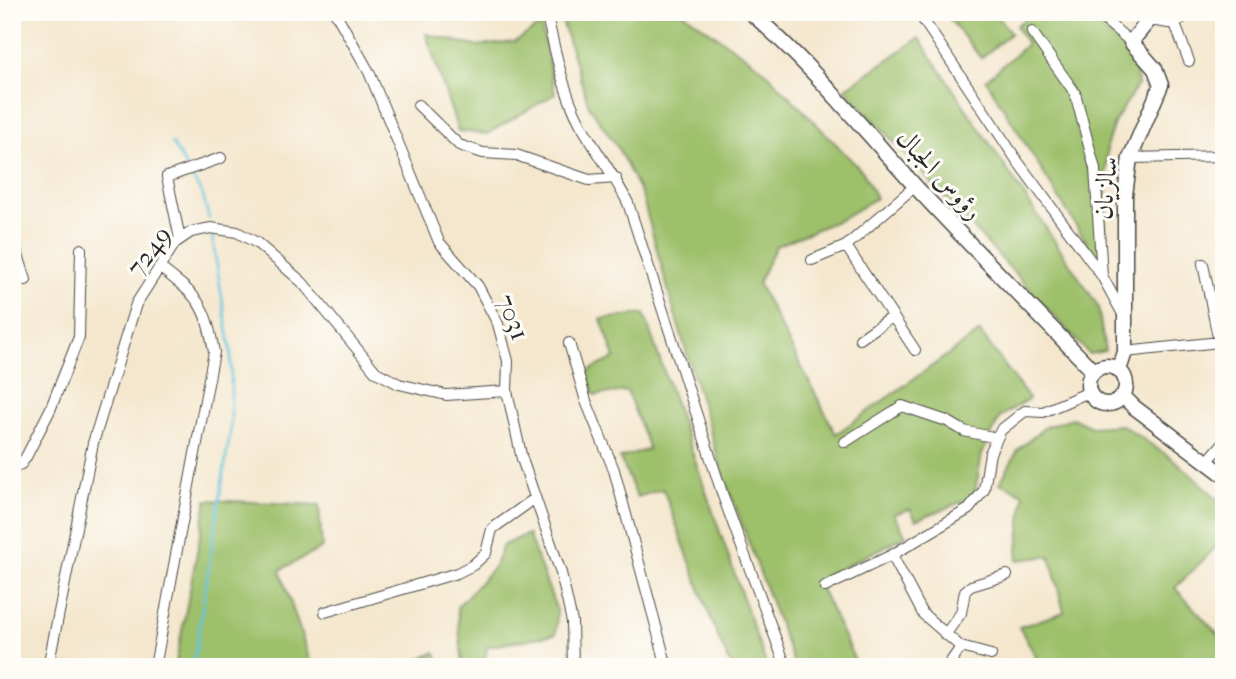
<svg xmlns="http://www.w3.org/2000/svg" width="1236" height="679" viewBox="0 0 1236 679" font-family="'IM FELL French Canon',Amiri,serif">
<style>
.green{fill:#9dc06a;stroke:#64764a;stroke-width:2}
.lines{fill:none;stroke-linecap:round;stroke-linejoin:round}
.stream{stroke:#60c3de;stroke-width:2.5}
.street-casing{stroke:#494743;stroke-width:12}
.secondary-casing{stroke:#494743;stroke-width:17}
.street{stroke:#fff;stroke-width:10}
.secondary{stroke:#fff;stroke-width:14}
.labels{text-anchor:middle;stroke-width:6;stroke-linejoin:round;paint-order:stroke}
.street-label{font-size:26px;fill:#2b2b2b;stroke:#fdfcf7}
</style>
<rect width="100%" height="100%" fill="#fdfcf7"/>
<filter id="ink" filterUnits="userSpaceOnUse"><feTurbulence type="fractalNoise" baseFrequency=".0143" numOctaves="2"/><feDisplacementMap in="SourceGraphic" scale="14" xChannelSelector="R" yChannelSelector="G"/><feConvolveMatrix kernelMatrix="1 2 1 2 8 2 1 2 1" color-interpolation-filters="sRGB"/></filter>
<filter id="wash" filterUnits="userSpaceOnUse"><feTurbulence type="fractalNoise" baseFrequency=".00686" numOctaves="4" result="noise"/><feDisplacementMap in="SourceGraphic" scale="28" xChannelSelector="R" yChannelSelector="G"/><feGaussianBlur stdDeviation="1.57" result="paint"/><feColorMatrix in="noise" values="0 0 0 0 0 0 0 0 0 0 0 0 0 0 0 0 0 1.4 0 .05"/><feComposite in="paint" operator="in"/></filter>
<g filter="url(#wash)">
<rect width="100%" height="100%" fill="#f4e7ce"/>
<!-- green -->
<path class="green" d="M 559,12 L 682,12 L 762,68 L 863,172 L 876,198 L 841,219 L 776,246 L 758,283 L 836,434 L 980,332 L 1029,399 L 1000,417 L 982,454 L 974,497 L 916,520 L 910,509 L 894,514 L 906,536 L 817,580 L 858,667 L 795,667 L 721,468 L 672,304 L 642,196 L 618,148 L 589,106 Z
M 944,12 L 994,12 L 1011,33 L 981,58 Z
M 1033,12 L 1086,12 L 1127,50 L 1135,65 L 1138,84 L 1114,123 L 1107,144 L 1104,271 L 986,80 L 1027,44 L 1016,26 Z
M 541,25 L 555,94 L 487,134 L 458,131 L 426,34 L 476,46 L 514,42 Z
M 919,38 L 1098,306 L 1105,351 L 1089,354 L 845,89 Z
M 644,314 L 767,667 L 732,667 L 717,635 L 663,489 L 637,497 L 620,458 L 649,449 L 627,391 L 595,395 L 586,372 L 615,358 L 601,319 Z
M 1072,418 L 1091,427 L 1122,425 L 1177,462 L 1224,505 L 1224,539 L 1175,588 L 1224,641 L 1224,667 L 1042,667 L 1019,627 L 1064,612 L 1050,556 L 1017,560 L 1024,494 L 1000,483 L 1018,450 L 1045,427 Z
M 207,500 L 319,505 L 322,548 L 280,570 L 312,667 L 175,667 Z
M 528,534 L 557,611 L 556,634 L 487,647 L 484,667 L 463,667 L 457,607 L 495,566 L 503,545 Z
M 435,652 L 442,667 L 405,667 Z"/>
<g class="lines">
<!-- stream -->
<path class="stream" d="M 172,143 L 186,167
M 190,173 L 203,196 L 209,219
M 193,667 L 231,427 L 231,352 L 212,236"/>
</g>
</g>
<g filter="url(#ink)">
<g class="lines">
<defs>
<path id="street" d="M 335,12 L 369,72 L 439,242 L 478,286 L 498,324 L 508,361 L 507,391 L 522,459 L 561,573 L 572,622 L 573,667
M 546,12 C 555,49 562,89 580,123 C 595,150 614,175 628,203 L 723,496 L 786,667
M 918,12 L 1018,162 L 1102,276 L 1124,316
M 1095,12 L 1131,42
M 1149,20 L 1175,24 L 1189,12
M 1175,24 L 1189,61
M 1032,32 L 1075,93 L 1095,169 L 1102,276
M 418,105 L 459,145 L 483,153 L 516,155 L 589,180 L 616,178
M 1130,158 L 1224,156
M 12,236 L 26,280
M 180,239 L 167,177 L 221,158
M 846,246 L 915,350
M 812,260 L 846,246 L 915,186
M 860,339 L 893,316
M 569,343 L 586,401 L 614,470 L 667,667
M 1125,352 L 1219,342 L 1203,264
M 845,442 L 902,406 L 947,421 L 964,431 L 997,438
M 1207,462 L 1224,442
M 12,468 L 21,464 L 26,457 L 50,410 L 79,337 L 81,249
M 892,555 L 923,614 L 961,647 L 991,655
M 825,587 L 892,555 L 969,509 L 984,490 L 990,453 L 1001,430 L 1025,411 L 1043,412 L 1089,392
M 325,612 L 457,573 L 473,565 L 486,553 L 492,529 L 534,499
M 945,635 L 961,613 L 965,591 L 971,586 L 1007,575
M 48,667 L 93,443 L 136,304 L 175,243 L 191,232 L 211,228 L 237,232 L 257,243 L 302,282 L 376,372 L 399,384 L 446,395 L 507,391
M 155,667 L 214,352 C 205,302 198,297 159,267
M 947,667 L 961,647"/>
<path id="secondary" d="M 750,12 C 811,64 861,127 915,186 C 973,249 1034,309 1093,371
M1088 385a19 19 0 1 1 38 0a19 19 0 1 1-38 0Z
M 1119,370 L 1125,352 L 1125,195 L 1130,158 L 1161,85 L 1155,69 L 1131,42 L 1149,20 L 1143,12
M 1123,396 L 1134,407 L 1224,475"/>
</defs>
<!-- street casing -->
<use href="#street" class="street-casing"/>
<!-- secondary casing -->
<use href="#secondary" class="secondary-casing"/>
<!-- street -->
<use href="#street" class="street"/>
<!-- secondary -->
<use href="#secondary" class="secondary"/>
</g>
</g>
<g class="labels">
<!-- street labels -->
<g class="street-label">
<text transform="translate(940 174) rotate(47)" y="9">رؤوس الجبال</text>
<text transform="translate(1105 188) rotate(-84)" y="9">سالزيان</text>
<text transform="translate(149 251) rotate(-52)" y="9">7249</text>
<text transform="translate(513 317) rotate(68)" y="9">7031</text>
</g>
</g>
<!-- margin -->
<rect width="1236" height="679" fill="none" stroke="#fdfcf7" stroke-width="42"/>
</svg>
